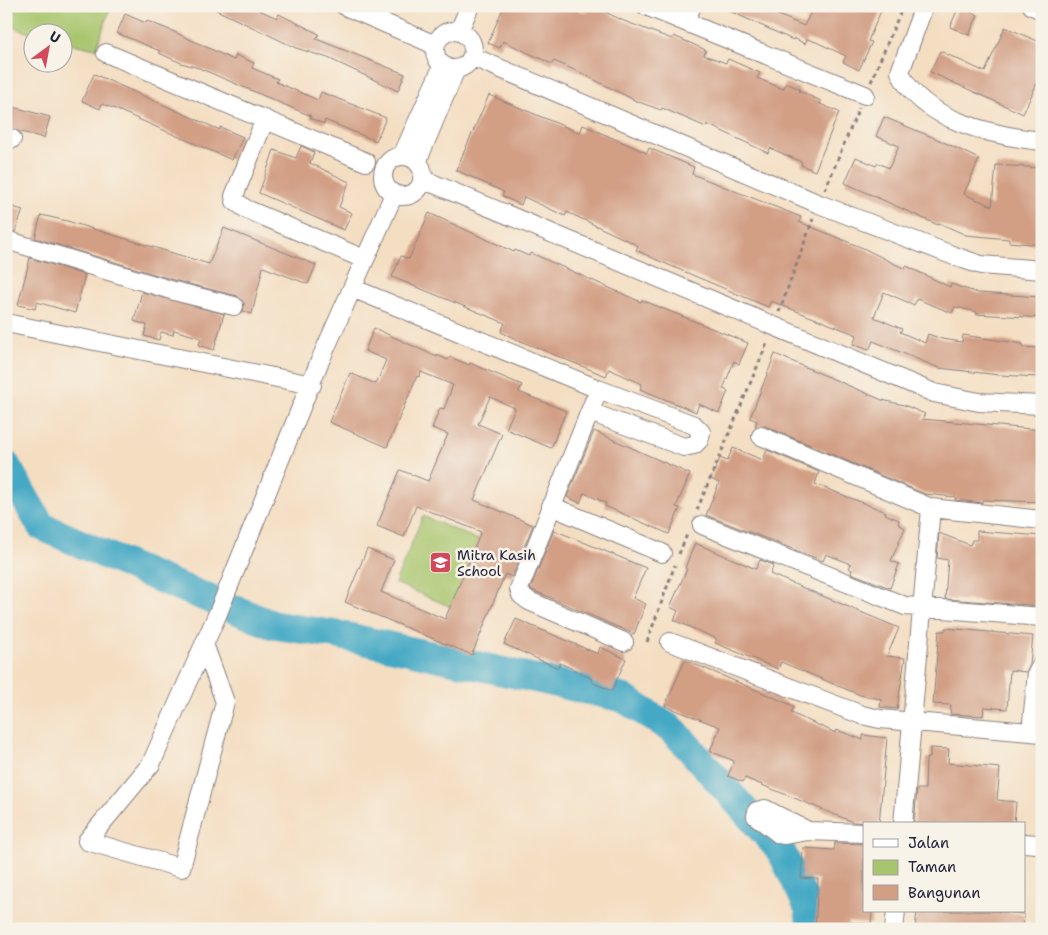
<svg xmlns="http://www.w3.org/2000/svg" width="1048" height="935" viewBox="0 0 1048 935" font-family="'Shantell Sans',sans-serif">
<style>
.green{fill:#a7c56c;stroke:#647454}
.lines{fill:none;stroke-linecap:round;stroke-linejoin:round}
.river{stroke:#45a9c5;stroke-width:29}
.building{fill:#d29f85}
.minor-casing{stroke:#8b807e;stroke-width:20}
.path{stroke:#8b807e;stroke-width:3;stroke-dasharray:4 4;stroke-linecap:butt}
.minor{stroke:#fff;stroke-width:18}
.labels{text-anchor:middle;stroke-width:5;stroke-linejoin:round;paint-order:stroke}
.poi-label{font-size:14px;fill:#22223b;stroke:#f7f3e8;text-anchor:start}
</style>
<rect width="100%" height="100%" fill="#f7f3e8"/>
<filter id="ink" filterUnits="userSpaceOnUse"><feTurbulence type="fractalNoise" baseFrequency=".02" numOctaves="2"/><feDisplacementMap in="SourceGraphic" scale="10" xChannelSelector="R" yChannelSelector="G"/><feConvolveMatrix kernelMatrix="1 2 1 2 8 2 1 2 1" color-interpolation-filters="sRGB"/></filter>
<filter id="wash" filterUnits="userSpaceOnUse"><feTurbulence type="fractalNoise" baseFrequency=".0096" numOctaves="4" result="noise"/><feDisplacementMap in="SourceGraphic" scale="20" xChannelSelector="R" yChannelSelector="G"/><feGaussianBlur stdDeviation="1.12" result="paint"/><feColorMatrix in="noise" values="0 0 0 0 0 0 0 0 0 0 0 0 0 0 0 0 0 1.4 0 .05"/><feComposite in="paint" operator="in"/></filter>
<g filter="url(#wash)">
<rect width="100%" height="100%" fill="#f4dec2"/>
<!-- green -->
<path class="green" d="M 6,6 L 111,6 L 96,49 L 63,42 L 62,32 L 32,32 L 32,34 L 7,25 Z
M 423,516 L 492,546 L 463,612 L 395,583 Z"/>
<g class="lines">
<!-- river -->
<path class="river" d="M 6,465 L 41,526 L 139,570 L 273,625 L 339,635 L 623,698 L 674,731 L 781,851 L 809,909 L 811,929"/>
</g>
<g id="blocks">
<!-- building -->
<path class="building" d="M 208,6 L 250,6 L 277,18 L 279,14 L 319,34 L 316,39 L 405,74 L 398,91 L 328,58 L 296,48 Z
M 504,6 L 571,6 L 586,13 L 588,6 L 605,6 L 603,11 L 624,21 L 672,39 L 674,36 L 706,50 L 704,55 L 726,63 L 728,59 L 760,73 L 757,78 L 783,89 L 786,83 L 800,89 L 799,91 L 821,101 L 820,104 L 839,112 L 815,171 L 801,165 L 802,162 L 770,148 L 768,153 L 707,124 L 706,127 L 662,108 L 661,110 L 636,101 L 581,73 L 554,61 L 552,64 L 503,41 L 500,48 L 488,43 Z
M 719,6 L 780,6 L 776,14 L 804,26 L 814,6 L 883,6 L 868,41 L 872,42 L 859,70 L 843,62 L 846,56 L 816,42 L 807,39 L 805,44 L 794,38 L 793,40 Z
M 959,6 L 978,15 L 969,35 L 950,27 Z
M 125,14 L 146,23 L 147,21 L 170,30 L 234,60 L 236,55 L 254,63 L 252,68 L 278,79 L 276,82 L 318,100 L 321,92 L 386,118 L 376,141 L 325,120 L 324,124 L 310,118 L 311,116 L 199,68 L 181,63 L 159,53 L 160,51 L 117,33 Z
M 1005,27 L 1042,43 L 1042,72 L 1023,114 L 930,72 L 940,51 L 985,72 Z
M 94,74 L 220,130 L 220,127 L 243,137 L 232,160 L 113,108 L 102,104 L 100,109 L 82,101 Z
M 489,95 L 580,133 L 583,125 L 647,153 L 649,148 L 694,167 L 692,174 L 801,217 L 799,222 L 863,248 L 905,269 L 906,266 L 950,287 L 951,284 L 978,293 L 1042,297 L 1042,318 L 976,314 L 977,312 L 955,307 L 952,313 L 917,299 L 914,305 L 884,292 L 874,317 L 902,329 L 900,332 L 925,343 L 928,334 L 942,339 L 962,342 L 963,335 L 1023,344 L 1023,347 L 1041,348 L 1039,377 L 999,375 L 939,368 L 873,341 L 869,350 L 853,344 L 857,335 L 771,301 L 768,307 L 657,260 L 636,250 L 638,246 L 635,244 L 567,212 L 565,216 L 524,197 L 521,205 L 502,196 L 504,192 L 456,170 Z
M 6,105 L 50,117 L 44,138 L 6,128 Z
M 884,117 L 937,139 L 979,159 L 964,194 L 992,206 L 996,165 L 1042,168 L 1039,209 L 1042,209 L 1042,245 L 1009,242 L 1009,239 L 966,235 L 939,223 L 938,225 L 845,183 L 856,157 L 876,166 L 878,163 L 889,168 L 899,146 L 876,136 Z
M 301,146 L 314,152 L 310,163 L 349,182 L 339,207 L 352,213 L 344,230 L 259,193 L 274,150 L 296,158 Z
M 6,205 L 23,210 L 15,232 L 6,230 Z
M 429,213 L 514,252 L 515,250 L 529,256 L 531,253 L 641,302 L 642,300 L 748,343 L 739,364 L 734,361 L 723,389 L 728,391 L 719,413 L 699,404 L 696,412 L 640,389 L 642,384 L 609,369 L 606,376 L 518,340 L 501,332 L 505,323 L 392,277 L 401,256 L 409,259 Z
M 41,215 L 67,221 L 209,264 L 224,228 L 316,265 L 308,284 L 263,267 L 252,314 L 243,311 L 244,303 L 237,296 L 177,281 L 35,238 Z
M 30,258 L 85,275 L 75,313 L 37,302 L 35,309 L 18,305 Z
M 142,292 L 224,314 L 214,350 L 199,345 L 201,338 L 174,330 L 173,335 L 161,332 L 159,340 L 144,336 L 147,325 L 134,321 Z
M 374,328 L 437,357 L 437,355 L 448,360 L 450,357 L 469,365 L 470,363 L 522,385 L 519,392 L 566,411 L 551,448 L 506,429 L 515,408 L 490,397 L 478,424 L 502,434 L 474,500 L 533,525 L 512,577 L 505,574 L 472,655 L 345,602 L 367,549 L 394,560 L 381,592 L 445,619 L 481,532 L 416,506 L 404,537 L 377,526 L 400,470 L 428,481 L 448,434 L 432,428 L 440,408 L 444,409 L 453,385 L 421,372 L 419,377 L 417,376 L 387,447 L 329,422 L 350,373 L 376,384 L 386,360 L 365,351 Z
M 775,354 L 882,400 L 904,405 L 925,414 L 922,419 L 1042,430 L 1042,502 L 982,500 L 982,503 L 955,500 L 956,497 L 925,494 L 765,426 L 755,426 L 757,421 L 750,418 Z
M 594,431 L 690,474 L 676,507 L 680,508 L 669,534 L 605,506 L 606,503 L 584,493 L 580,503 L 567,497 Z
M 733,448 L 763,460 L 767,450 L 819,472 L 815,484 L 886,512 L 885,514 L 899,520 L 898,524 L 905,528 L 891,561 L 899,564 L 890,588 L 851,573 L 852,570 L 849,568 L 851,564 L 826,554 L 823,561 L 706,515 L 719,483 L 711,479 L 720,458 L 727,461 Z
M 554,530 L 646,568 L 633,598 L 646,604 L 634,634 L 530,589 Z
M 977,531 L 1042,536 L 1042,606 L 945,599 L 948,560 L 937,558 L 939,533 L 970,545 L 972,540 L 977,540 Z
M 695,543 L 756,569 L 760,560 L 774,565 L 770,574 L 899,628 L 887,656 L 905,658 L 897,709 L 880,707 L 881,699 L 860,695 L 781,662 L 778,669 L 715,643 L 717,639 L 674,620 L 678,611 L 670,607 L 687,569 L 685,568 Z
M 516,619 L 598,654 L 600,647 L 626,659 L 612,691 L 591,682 L 592,679 L 583,674 L 560,663 L 558,668 L 504,644 Z
M 945,628 L 1033,636 L 1030,664 L 1026,672 L 1010,670 L 1007,709 L 984,707 L 983,716 L 950,714 L 951,705 L 933,704 L 939,631 L 945,631 Z
M 685,660 L 794,706 L 791,713 L 836,733 L 837,730 L 863,740 L 863,735 L 887,738 L 879,824 L 853,822 L 745,778 L 743,782 L 728,776 L 734,761 L 710,751 L 720,727 L 665,706 Z
M 930,748 L 949,749 L 948,763 L 1000,768 L 997,800 L 1016,802 L 1014,824 L 914,824 L 917,789 L 925,789 L 926,758 L 930,758 Z
M 835,843 L 864,844 L 864,911 L 872,911 L 871,924 L 848,922 L 847,929 L 815,929 L 818,879 L 801,878 L 803,848 L 834,850 Z
M 917,911 L 995,911 L 1024,914 L 1023,929 L 915,929 Z"/>
</g>
</g>
<g filter="url(#ink)">
<use href="#blocks" fill-opacity="0" stroke="#8b807e" stroke-width="1"/>
<g class="lines">
<defs>
<path id="minor" d="M 345,6 L 435,45
M 646,6 L 865,95
M 924,6 L 900,72 C 920,120 995,136 1042,141
M 1032,6 L 1042,10
M 685,21 L 692,6
M435 50a19 19 0 1 1 38 0a19 19 0 1 1-38 0Z
M 459,31 L 470,6
M 106,53 L 366,162
M 473,57 L 819,204 L 957,257 L 981,265 L 1042,270
M 265,119 L 234,196 L 235,201 L 246,209 L 364,259
M 6,138 L 12,139
M 402,156 L 443,65
M383 176a20 20 0 1 1 40 0a20 20 0 1 1-40 0Z
M 417,162 L 456,69
M 422,179 L 934,393 L 979,402 L 1042,405
M 6,240 L 174,291 L 234,306
M 352,288 L 598,389 L 694,425 L 701,432 L 699,440 L 694,445 L 684,447 L 590,412
M 6,323 L 312,385
M 594,401 L 519,589 L 521,595 L 529,601 L 624,642
M 761,436 L 931,508 L 1042,520
M 551,506 L 662,553
M 702,525 L 905,606 L 1042,617
M 670,642 L 862,715 L 880,719 L 1042,733
M 204,644 L 225,702 L 181,868 L 87,841 L 151,764 L 218,613 L 319,363 L 394,194
M 1031,732 L 1037,673 L 1042,664
M 903,824 L 931,508
M 808,831 L 765,809 L 757,811 L 756,816 L 779,834 L 785,835 L 808,831 L 864,833
M 1024,843 L 1037,844
M 894,929 L 896,911"/>
</defs>
<!-- minor casing -->
<use href="#minor" class="minor-casing"/>
<!-- path -->
<path class="path" d="M 871,82 L 903,6
M 825,190 L 859,108
M 779,312 L 813,219
M 697,510 L 768,341
M 679,554 L 688,532
M 647,642 L 675,565"/>
<!-- minor -->
<use href="#minor" class="minor"/>
</g>
</g>
<!-- icons -->
<defs>
<symbol id="school-square" viewBox="-11 -11 22 22"><rect x="-9" y="-9" width="18" height="18" rx="4" fill="#d1495b" stroke="#f7f3e8"/><path d="M0-5L7-2L0 1L-7-2ZM-4 1L0 2.5L4 1V4Q0 6-4 4Z" fill="#fff"/></symbol>
</defs>
<g fill-rule="evenodd">
<use href="#school-square" x="428" y="550" width="25" height="25"/>
</g>
<g class="labels">
<!-- poi labels -->
<g class="poi-label">
<text x="457" y="560">Mitra Kasih<tspan x="457" dy="16">School</tspan></text>
</g>
</g>
<!-- margin -->
<rect width="1048" height="935" fill="none" stroke="#f7f3e8" stroke-width="25"/>
<!-- legend -->
<rect x="863" y="822" width="162" height="90" fill="#f7f3e8" stroke="#a29fa3"/>
<rect x="873" y="839" width="25" height="8" fill="#ffffff" stroke="#a29fa3"/>
<text x="908" y="848" font-size="15" fill="#22223b">Jalan</text>
<rect x="873" y="860" width="25" height="15" fill="#a7c56c" stroke="#a29fa3"/>
<text x="908" y="872" font-size="15" fill="#22223b">Taman</text>
<rect x="873" y="885" width="25" height="15" fill="#d29f85" stroke="#a29fa3"/>
<text x="908" y="898" font-size="15" fill="#22223b">Bangunan</text>
<!-- north arrow -->
<g transform="translate(48 48) rotate(32)"><circle r="24" fill="#f7f3e8" stroke="#a29fa3"/>
<path d="M0-4L9 19L0 12L-9 19Z" fill="#d1495b"/>
<text y="-8" font-size="14" font-weight="bold" text-anchor="middle" fill="#22223b">U</text>
</g>
</svg>
